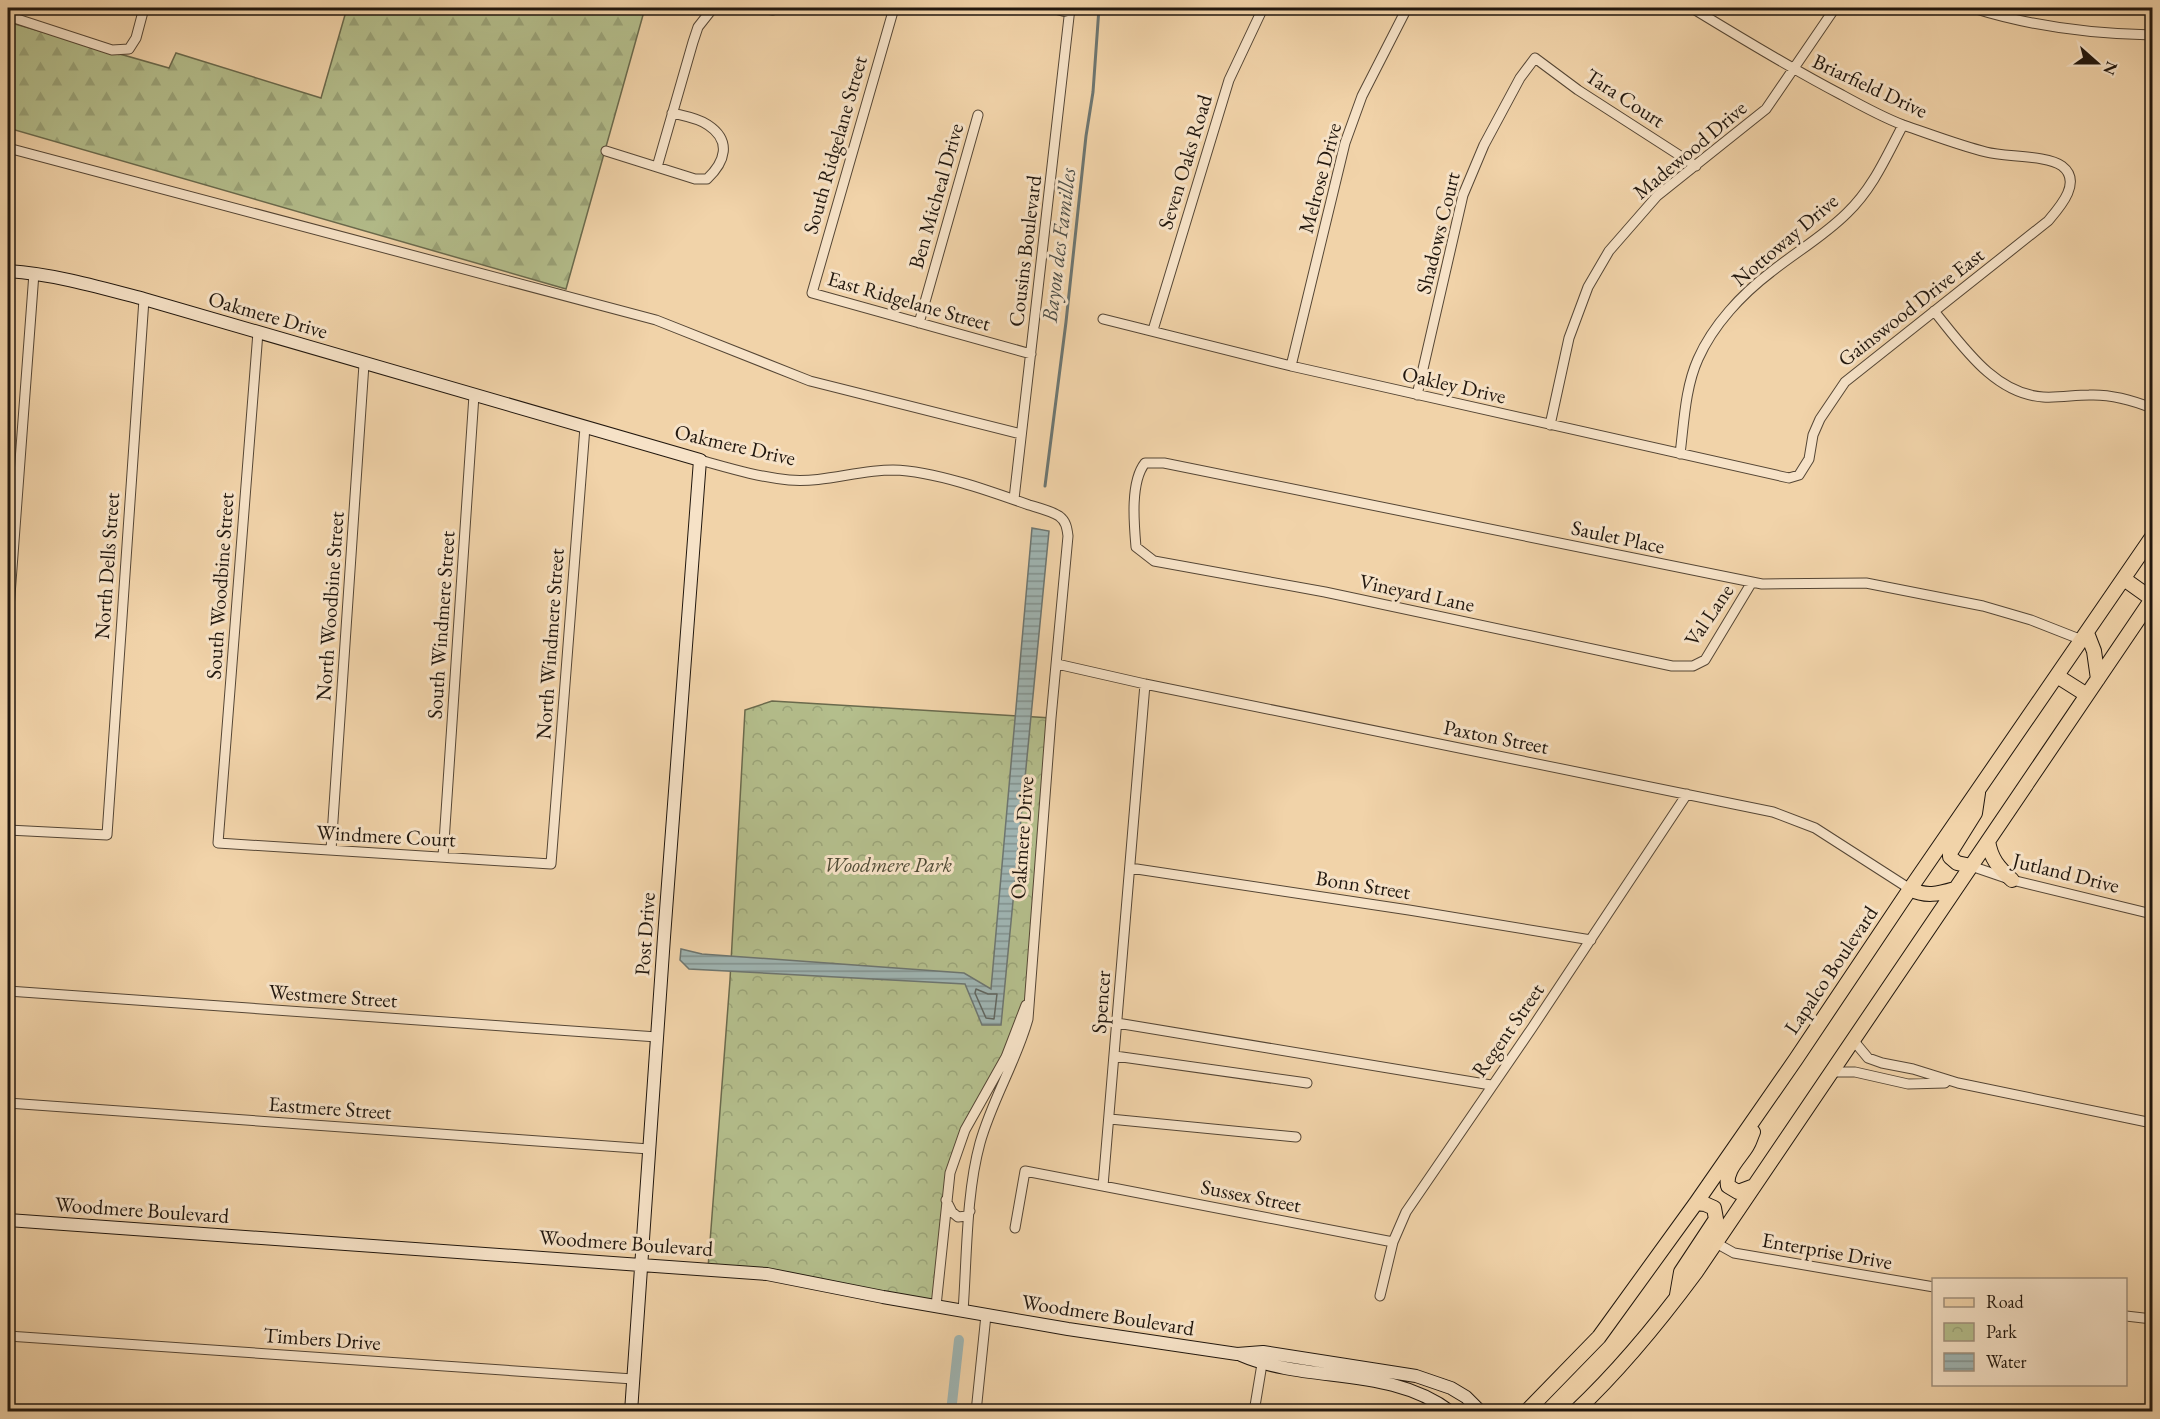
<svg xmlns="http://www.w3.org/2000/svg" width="2160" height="1419" viewBox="0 0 2160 1419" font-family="'EB Garamond',serif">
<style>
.forest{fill:url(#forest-firs);stroke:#6a6a4d;stroke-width:1.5}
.park{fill:url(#park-crowns);stroke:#6a6a4d;stroke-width:1.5}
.water{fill:url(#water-rules);stroke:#6d7671;stroke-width:1.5}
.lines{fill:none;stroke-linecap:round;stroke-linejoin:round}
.shore{stroke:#606660;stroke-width:1.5}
.stream{stroke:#6d7671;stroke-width:3}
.canal{stroke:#9fb5b3;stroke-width:10}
.street-casing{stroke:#554635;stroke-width:11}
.secondary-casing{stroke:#21170e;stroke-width:14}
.primary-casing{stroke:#21170e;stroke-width:16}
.street{stroke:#f6e2c7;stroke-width:9}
.secondary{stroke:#f6e2c7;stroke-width:12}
.primary{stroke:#f1d3a9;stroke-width:14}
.labels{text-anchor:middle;stroke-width:6;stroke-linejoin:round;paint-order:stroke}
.street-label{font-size:21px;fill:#21170e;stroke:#f6e2c7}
.park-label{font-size:21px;font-style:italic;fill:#4d4934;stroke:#f6e2c7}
.water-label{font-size:22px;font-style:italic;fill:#4d4e48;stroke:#f6e2c7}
</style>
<defs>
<pattern id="forest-firs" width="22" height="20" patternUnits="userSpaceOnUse" patternTransform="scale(1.5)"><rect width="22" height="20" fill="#b4be8c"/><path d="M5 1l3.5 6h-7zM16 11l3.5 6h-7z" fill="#9aa378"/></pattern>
<pattern id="park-crowns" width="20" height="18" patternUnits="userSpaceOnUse" patternTransform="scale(1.5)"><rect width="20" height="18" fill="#b4be8c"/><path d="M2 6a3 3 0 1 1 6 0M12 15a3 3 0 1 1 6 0" fill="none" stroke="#9aa378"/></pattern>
<pattern id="water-rules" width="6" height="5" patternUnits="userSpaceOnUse" patternTransform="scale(1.5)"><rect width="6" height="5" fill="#9fb5b3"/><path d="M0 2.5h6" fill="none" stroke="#819290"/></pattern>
</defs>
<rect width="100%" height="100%" fill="#f1d3a9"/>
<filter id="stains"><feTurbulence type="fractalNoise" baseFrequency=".00333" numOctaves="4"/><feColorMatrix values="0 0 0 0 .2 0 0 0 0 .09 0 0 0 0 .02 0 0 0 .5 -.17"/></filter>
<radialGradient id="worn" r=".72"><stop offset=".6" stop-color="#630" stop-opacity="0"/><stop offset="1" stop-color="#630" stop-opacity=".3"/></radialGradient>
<!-- forest -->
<path class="forest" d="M 347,8 L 645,8 L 566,289 L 8,128 L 8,22 L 169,68 L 176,53 L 321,98 Z"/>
<!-- park -->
<path class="park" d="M 772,701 L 1051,718 L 1029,994 L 1021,1019 L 957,1151 L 936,1306 L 708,1268 L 730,980 L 745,710 Z"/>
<!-- water -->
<path class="water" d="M 1032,528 L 1049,531 L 1001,1025 L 982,1025 L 965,984 L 689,969 L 680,960 L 681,949 L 702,954 L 964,973 L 991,989 Z"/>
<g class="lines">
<!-- shore -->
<path class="shore" d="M 976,989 L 988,994 L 997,994 L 994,1019 L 986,1018 L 975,993 Z"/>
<!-- stream -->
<path class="stream" d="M 1045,486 L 1066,322 L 1086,136 L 1093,92 L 1099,8"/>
<!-- canal -->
<path class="canal" d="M 951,1412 L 959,1340"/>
<defs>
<path id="street" d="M 272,8 L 276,8
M 758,8 L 773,10 L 776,8
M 894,8 L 812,293 L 1031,354
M 1051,8 L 1070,13
M 1973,8 C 2030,26 2093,34 2152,35
M 8,16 L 112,50 L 129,49 L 136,38 L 144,8
M 8,148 L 656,320 L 810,381 L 1021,434
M 606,151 L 695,179 L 707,179 C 725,162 732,141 708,125 C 698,118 684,116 672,113
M 657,167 L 693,42 L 698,27 L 713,8
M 1934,311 C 1962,345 1994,394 2043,397 C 2059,398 2074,395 2089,395 C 2112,394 2132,400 2152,408
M 1103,319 L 1291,366 L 1789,478 L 1799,475 L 1809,459 L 1813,435 L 1820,419 L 1845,382 L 2048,221 C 2059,208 2083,182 2062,166 C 2047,155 2005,157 1986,152 C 1958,145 1930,134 1903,125 C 1882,117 1862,106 1842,95 C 1790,68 1741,38 1692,8
M 919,323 L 978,115
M 1153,330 L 1229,80 L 1263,8
M 258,332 L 218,843 L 551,864 L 585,427
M 1291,366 L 1345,143 L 1362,96 L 1407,8
M 1417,395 L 1463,195 L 1484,145 L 1520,78 L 1535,58 L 1578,90 L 1696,166
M 1550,425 L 1569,338 L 1588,287 L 1609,251 L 1657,196 L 1766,109 L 1835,8
M 1680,454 C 1684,423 1685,388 1698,359 C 1713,325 1742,294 1771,272 C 1796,252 1824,236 1847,213 C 1873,188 1886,157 1903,125
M 700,460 C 729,468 758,477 789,480 C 825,483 857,470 893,470 C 934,471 990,491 1029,505 C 1039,508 1051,511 1059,516 C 1066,521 1067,528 1068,536 L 1051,718 L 1028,1019 C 1016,1062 992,1100 980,1143 C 966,1194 967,1257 963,1311
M 1014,499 L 1070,8
M 1752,582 L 1705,660 L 1693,666 L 1672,666 L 1325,592 L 1154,561 L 1136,547 C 1134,524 1130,482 1145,463 L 1164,463 L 1752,582 L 1762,584 L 1866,583 L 1983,606 L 2031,620 L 2082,640
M 8,622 L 34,273
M 1057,664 L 1145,684 L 1773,812 L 1815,828 L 1910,889
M 8,830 L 107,835 L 144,299
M 331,850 L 364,364
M 443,857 L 474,395
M 1971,866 L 2012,880 L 2152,914
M 1130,868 L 1409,910 L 1591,940
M 8,991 L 657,1037
M 1117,1023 L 1491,1085
M 1853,1040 L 1868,1058 L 1882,1063 L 1913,1069 L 1958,1083 L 2152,1123
M 1115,1056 L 1307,1083
M 1832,1072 L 1855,1072 L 1908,1084 L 1945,1083
M 8,1103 L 649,1149
M 1110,1119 L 1296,1137
M 1103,1186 L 1145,684
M 946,1200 L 952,1212 L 958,1217 L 967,1216 L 970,1211
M 1015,1228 L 1025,1171 L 1393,1242
M 1716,1243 L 1734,1253 L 1934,1287
M 1380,1296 L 1393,1242 L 1406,1212 L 1532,1028 L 1687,794
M 936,1306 L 950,1173 L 965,1130 L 1006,1057 L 1026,1005
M 2126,1316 L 2152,1319
M 8,1336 L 633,1379
M 976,1412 L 986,1315
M 1254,1412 L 1263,1358"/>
<path id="secondary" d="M 8,271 C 54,274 99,287 144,299 L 700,460 L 664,937 L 631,1412
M 8,1220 L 767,1274 L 883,1297 L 1068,1329 L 1237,1354 L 1263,1352 L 1416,1376 L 1451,1388 L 1466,1397 L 1481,1412
M 1241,1355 C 1308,1384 1389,1365 1451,1412"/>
<path id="primary" d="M 2124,579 L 2152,599
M 2087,633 L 2094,651 L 2098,679
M 2057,676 L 2087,695
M 1988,841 C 1991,859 1998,867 2012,880
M 1971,866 L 1957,863 L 1950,857 L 1950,853 L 1975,813 L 1978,793
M 1910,889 C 1926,897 1938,894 1955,889
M 1753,1132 C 1751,1136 1750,1141 1747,1146 C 1740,1158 1725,1170 1728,1186 L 1738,1192 L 1754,1186
M 1677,1295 L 1681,1272 L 1716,1219 L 1714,1208 L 1705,1204 L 1696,1203
M 1526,1412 L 1599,1337 L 1696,1203 L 1796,1059 L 1910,889 L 2152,537
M 1575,1412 C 1621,1369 1659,1322 1696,1272 L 2152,599"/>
</defs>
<!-- street casing -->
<use href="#street" class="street-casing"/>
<!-- secondary casing -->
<use href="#secondary" class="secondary-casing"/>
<!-- primary casing -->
<use href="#primary" class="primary-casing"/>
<!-- street -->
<use href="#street" class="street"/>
<!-- secondary -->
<use href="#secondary" class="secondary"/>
<!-- primary -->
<use href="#primary" class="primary"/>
</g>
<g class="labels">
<!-- street labels -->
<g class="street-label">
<text transform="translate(1870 86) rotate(25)" y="7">Briarfield Drive</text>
<text transform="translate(1625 98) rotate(33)" y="7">Tara Court</text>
<text transform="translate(835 145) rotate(-74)" y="7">South Ridgelane Street</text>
<text transform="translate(1690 150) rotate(-40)" y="7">Madewood Drive</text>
<text transform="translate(1185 162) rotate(-73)" y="7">Seven Oaks Road</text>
<text transform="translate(1320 178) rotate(-75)" y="7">Melrose Drive</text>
<text transform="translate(936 196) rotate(-74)" y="7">Ben Micheal Drive</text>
<text transform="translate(1438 233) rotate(-76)" y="7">Shadows Court</text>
<text transform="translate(1785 240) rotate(-40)" y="7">Nottoway Drive</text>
<text transform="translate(1025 251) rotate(-83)" y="7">Cousins Boulevard</text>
<text transform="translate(909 301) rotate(16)" y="7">East Ridgelane Street</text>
<text transform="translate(1911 307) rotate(-38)" y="7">Gainswood Drive East</text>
<text transform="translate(268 315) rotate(16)" y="7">Oakmere Drive</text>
<text transform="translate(1454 385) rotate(13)" y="7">Oakley Drive</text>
<text transform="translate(735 445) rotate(13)" y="7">Oakmere Drive</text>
<text transform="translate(1618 537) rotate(12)" y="7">Saulet Place</text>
<text transform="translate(107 566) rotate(-86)" y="7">North Dells Street</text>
<text transform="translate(220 586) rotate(-86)" y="7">South Woodbine Street</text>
<text transform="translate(1417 593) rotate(12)" y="7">Vineyard Lane</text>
<text transform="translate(330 606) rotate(-86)" y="7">North Woodbine Street</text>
<text transform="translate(1709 615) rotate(-56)" y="7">Val Lane</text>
<text transform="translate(441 625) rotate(-86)" y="7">South Windmere Street</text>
<text transform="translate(550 644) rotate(-86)" y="7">North Windmere Street</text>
<text transform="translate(1496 737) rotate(11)" y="7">Paxton Street</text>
<text transform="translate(386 836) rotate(3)" y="7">Windmere Court</text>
<text transform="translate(1022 838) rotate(-86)" y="7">Oakmere Drive</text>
<text transform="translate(2066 873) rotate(14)" y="7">Jutland Drive</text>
<text transform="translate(1363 885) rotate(9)" y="7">Bonn Street</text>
<text transform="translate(645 934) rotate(-86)" y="7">Post Drive</text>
<text transform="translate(1831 970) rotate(-56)" y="7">Lapalco Boulevard</text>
<text transform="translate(333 996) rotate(4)" y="7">Westmere Street</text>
<text transform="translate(1101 1002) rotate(-86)" y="7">Spencer</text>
<text transform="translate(1508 1030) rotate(-55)" y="7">Regent Street</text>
<text transform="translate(330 1108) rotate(4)" y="7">Eastmere Street</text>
<text transform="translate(1251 1196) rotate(11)" y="7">Sussex Street</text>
<text transform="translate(142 1210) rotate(4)" y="7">Woodmere Boulevard</text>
<text transform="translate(626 1243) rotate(4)" y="7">Woodmere Boulevard</text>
<text transform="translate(1827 1251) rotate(10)" y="7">Enterprise Drive</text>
<text transform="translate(1108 1315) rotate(9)" y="7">Woodmere Boulevard</text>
<text transform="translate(322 1339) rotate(4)" y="7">Timbers Drive</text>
</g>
<!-- park labels -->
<g class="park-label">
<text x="888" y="872">Woodmere Park</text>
</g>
<!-- water labels -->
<g class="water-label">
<text transform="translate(1058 245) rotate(-83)" y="8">Bayou des Familles</text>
</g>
</g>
<!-- margin -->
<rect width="2160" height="1419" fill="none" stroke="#f1d3a9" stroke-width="30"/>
<rect x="9" y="9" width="2142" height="1401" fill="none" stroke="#21170e" stroke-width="3"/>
<rect x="15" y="15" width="2130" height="1389" fill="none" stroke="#21170e" stroke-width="1.5"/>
<!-- legend -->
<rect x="1932" y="1278" width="195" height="108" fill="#f6e2c7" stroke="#a1917d" stroke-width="1.5"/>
<rect x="1944" y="1298" width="30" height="9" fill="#f1d3a9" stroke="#a1917d" stroke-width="1.5"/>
<text x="1986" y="1308" font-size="18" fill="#21170e">Road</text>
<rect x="1944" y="1323" width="30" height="18" fill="url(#park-crowns)" stroke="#a1917d" stroke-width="1.5"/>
<text x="1986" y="1338" font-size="18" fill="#21170e">Park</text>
<rect x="1944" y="1353" width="30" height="18" fill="url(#water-rules)" stroke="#a1917d" stroke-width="1.5"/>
<text x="1986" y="1368" font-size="18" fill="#21170e">Water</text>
<!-- north arrow -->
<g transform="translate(2097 63) rotate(111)" stroke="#f6e2c7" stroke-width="4.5" paint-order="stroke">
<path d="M0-4.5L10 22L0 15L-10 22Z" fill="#21170e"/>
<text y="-9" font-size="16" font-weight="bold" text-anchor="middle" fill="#21170e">N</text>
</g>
<rect width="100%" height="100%" filter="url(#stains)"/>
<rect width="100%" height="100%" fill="url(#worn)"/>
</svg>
